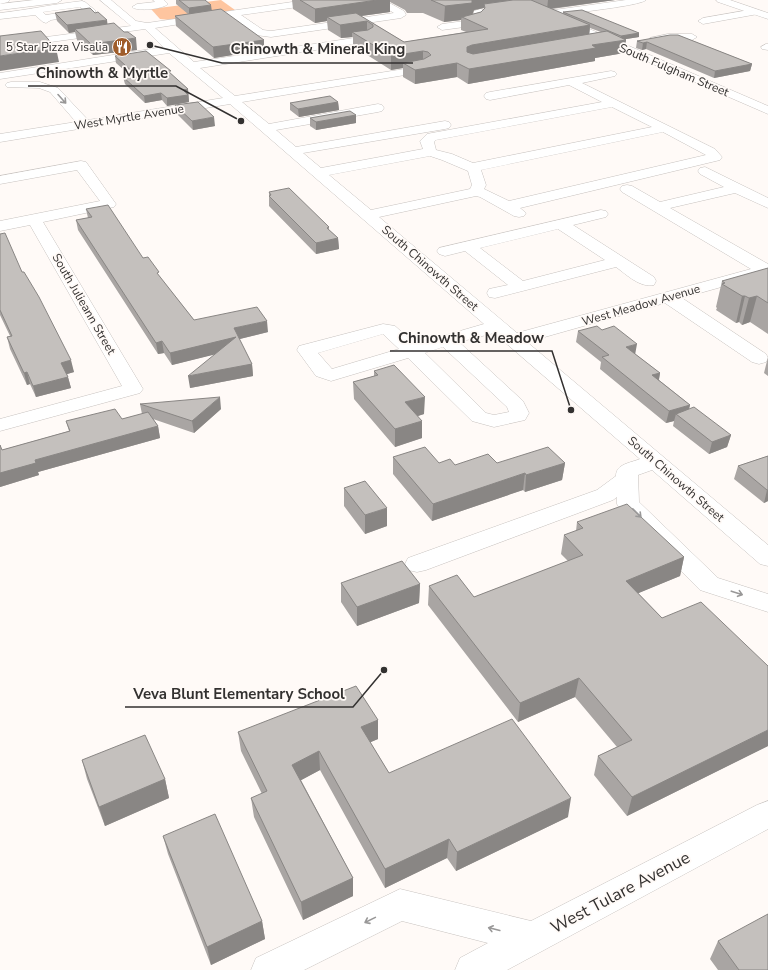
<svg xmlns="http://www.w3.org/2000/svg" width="768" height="970" viewBox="0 0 768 970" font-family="'Nunito Sans',sans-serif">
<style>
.green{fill:#fec59f}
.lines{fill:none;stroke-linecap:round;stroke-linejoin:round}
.minor-casing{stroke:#c7c2bf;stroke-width:1}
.major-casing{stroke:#c7c2bf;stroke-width:1}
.highway-casing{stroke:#c7c2bf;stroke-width:1}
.minor{fill:#fff;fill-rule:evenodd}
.major{fill:#fff;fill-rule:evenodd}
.highway{fill:#fff;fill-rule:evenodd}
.wall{fill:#a9a5a3;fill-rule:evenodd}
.shaded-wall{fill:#898684}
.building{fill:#c4c0bd;stroke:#898684}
.oneway{stroke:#999898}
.labels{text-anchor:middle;stroke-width:3.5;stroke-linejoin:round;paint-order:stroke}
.far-poi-label{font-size:12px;fill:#333130;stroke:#fffaf7;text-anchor:end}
.far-street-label{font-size:12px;fill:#333130;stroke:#fffaf7}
.near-street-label{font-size:17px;fill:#333130;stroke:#fffaf7}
.leader{fill:none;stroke:#333130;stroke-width:1.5}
.callout-dot{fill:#333130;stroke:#fffaf7;stroke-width:1.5}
.callout-label{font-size:15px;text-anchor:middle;font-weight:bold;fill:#333130;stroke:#fffaf7;stroke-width:3.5;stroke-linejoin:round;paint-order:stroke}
</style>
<rect width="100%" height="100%" fill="#fffaf7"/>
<!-- green -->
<path class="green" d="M 221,0 L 235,10 L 170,20 L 160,19 L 151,9 Z"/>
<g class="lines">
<defs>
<path id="minor" d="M 100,0 L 111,0 L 136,21 L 147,23 L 306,0 L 331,0 L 326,3 L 241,15 L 263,30 L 271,31 L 394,13 L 372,0 L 384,0 L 404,11 L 406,15 L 401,18 L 271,37 L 256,35 L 230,16 L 155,28 L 194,62 L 367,36 L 372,39 L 367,42 L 200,68 L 235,96 L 423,66 L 427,67 L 429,69 L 423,72 L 242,102 L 269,124 L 378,104 L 382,105 L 384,108 L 382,111 L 378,112 L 276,130 L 296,147 L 445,121 L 449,122 L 451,125 L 449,128 L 445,129 L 303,153 L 321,168 L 423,149 L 420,141 L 427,134 L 432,133 L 602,102 L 569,85 L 490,100 L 486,99 L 484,96 L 486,93 L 490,92 L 611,71 L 615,72 L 617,74 L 615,76 L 582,83 L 715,149 L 722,157 L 720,160 L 520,208 L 526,213 L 524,216 L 519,217 L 514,216 L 480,197 L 476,196 L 379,217 L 517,333 L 751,269 L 622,192 L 620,189 L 622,186 L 627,185 L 632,186 L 660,202 L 724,187 L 700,174 L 698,171 L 700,168 L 705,167 L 768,198 L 768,208 L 735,193 L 670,208 L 768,264 L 768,274 L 682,298 L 766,354 L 768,358 L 766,362 L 759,364 L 752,362 L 665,303 L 527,342 L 768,545 L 768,566 L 760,564 L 652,470 L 638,475 L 639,502 L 718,578 L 768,594 L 768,612 L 700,590 L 620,509 L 617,504 L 617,497 L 613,500 L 426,570 L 417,572 L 408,570 L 405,564 L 408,558 L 597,490 L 616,476 C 616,464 630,463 640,459 L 494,333 L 459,342 L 523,401 L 529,413 L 525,420 L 494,427 L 472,421 L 408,358 L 331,381 L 316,376 L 297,350 L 299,346 L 383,324 L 395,326 L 415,344 L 484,324 L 230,104 L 0,142 L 0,134 L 76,122 L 50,92 L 39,88 L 7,87 L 5,85 L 7,83 L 11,82 L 40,82 L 58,88 L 88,120 L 223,98 L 169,53 L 0,79 L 0,73 L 163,47 L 145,29 L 0,49 L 0,43 L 131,26 ZM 612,107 L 652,127 L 473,163 L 452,154 L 436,150 L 434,142 L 436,140 ZM 663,132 L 706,155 L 509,201 L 484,189 L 486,185 L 481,170 ZM 430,156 L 442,160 L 468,171 L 472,185 L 470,189 L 371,210 L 329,175 ZM 383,334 L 399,349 L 332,369 L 318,353 ZM 443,347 L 507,407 L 509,412 L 494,415 L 486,413 L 425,353 Z
M 153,0 L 164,0 L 168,4 C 163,9 137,12 132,7 L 137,4 L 155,2 Z
M 508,0 L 521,0 L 547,11 L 626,0 L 646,0 C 640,6 571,13 557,15 L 768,106 L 768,114 L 510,2 Z
M 82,1 L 85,2 L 96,11 L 94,13 L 51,20 L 46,23 L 43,22 L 35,15 L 0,19 L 0,13 C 28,10 54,4 82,1 ZM 80,7 L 83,9 L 46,15 L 43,12 Z
M 481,9 L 486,12 L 482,15 L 483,21 L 479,25 L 442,30 L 437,27 L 442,24 L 472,20 L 474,11 Z
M 755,9 L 760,12 L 758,14 L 703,24 L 698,21 L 703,18 Z
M 668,34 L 692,34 L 697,37 L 692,40 L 668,40 L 654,43 L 649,40 L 650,38 Z
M 766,44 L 768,44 L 768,50 L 762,49 L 761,47 Z
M 81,161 L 86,162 L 116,204 L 114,207 L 109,208 L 43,222 L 143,389 L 140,393 L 0,431 L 0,419 L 122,386 L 30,225 L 0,231 L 0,221 L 100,201 L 77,170 L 0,184 L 0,176 Z
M 601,210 L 606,211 L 608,214 L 606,217 L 573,225 L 654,277 L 656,281 L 654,285 C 640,288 627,275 616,267 L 495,298 L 489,297 L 487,293 L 489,289 L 508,285 L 465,251 L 445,256 L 439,254 L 437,251 L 439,248 ZM 558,229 L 605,260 L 523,281 L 480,248 Z
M 768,801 L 768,829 L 507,970 L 455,970 L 460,958 L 488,943 L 402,921 L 304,970 L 251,970 L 256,958 L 400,889 L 531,921 L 757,805 Z"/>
<path id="major" d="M 34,0 L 62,0 L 57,3 L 0,10 L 0,4 Z
M 716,0 L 730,0 L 768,13 L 768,19 L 718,2 Z"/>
<path id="highway" d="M 0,0 L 10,0 L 8,2 L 0,4 Z"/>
</defs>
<!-- minor casing -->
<use href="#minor" class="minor-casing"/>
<!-- major casing -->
<use href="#major" class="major-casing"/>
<!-- highway casing -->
<use href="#highway" class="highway-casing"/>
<!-- minor -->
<use href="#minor" class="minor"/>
<!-- major -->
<use href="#major" class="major"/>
<!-- highway -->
<use href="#highway" class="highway"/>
</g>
<!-- wall -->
<path class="wall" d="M 176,0 L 205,0 L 212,11 L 264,40 L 264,50 L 214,58 L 176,26 L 175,16 L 188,14 L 176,4 Z
M 292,0 L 615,0 L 552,9 L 563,14 L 563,12 L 639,33 L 639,37 L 626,39 L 624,53 L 595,58 L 595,61 L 468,84 L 457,77 L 415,84 L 403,77 L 403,68 L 391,70 L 353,46 L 353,37 L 341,38 L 328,30 L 327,21 L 315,23 L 293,9 ZM 390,2 L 405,10 L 407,13 L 423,13 L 444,22 L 461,20 L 461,30 L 466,32 L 404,42 L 361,16 L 390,12 ZM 484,8 L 484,9 L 481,12 L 472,14 L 474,10 ZM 590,28 L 601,32 L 589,34 Z
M 55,13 L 107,24 L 137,50 L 93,55 L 77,40 L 75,32 L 69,33 L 57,21 Z
M 678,35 L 752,64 L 750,71 L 714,78 L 646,49 L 642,50 L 636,48 L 637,41 Z
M 115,56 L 171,74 L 188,89 L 189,102 L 167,106 L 162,100 L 145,103 L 125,84 L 123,77 L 131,76 L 116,63 Z
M 338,102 L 339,110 L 299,117 L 290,110 L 290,103 Z
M 175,105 L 215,126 L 193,130 L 177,114 Z
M 356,115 L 356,123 L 316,130 L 310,126 L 310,118 Z
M 269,192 L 329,227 L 329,230 L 338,238 L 339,249 L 316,254 L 269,206 Z
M 86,209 L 143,258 L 159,276 L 194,320 L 268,332 L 239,339 L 252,364 L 253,376 L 190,388 L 215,354 L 172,365 L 164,353 L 158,354 L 78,230 L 76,220 L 88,218 Z
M 0,234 L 22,272 L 74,372 L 67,374 L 71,388 L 36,397 L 30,384 L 27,385 L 10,349 L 7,337 L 10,336 L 0,315 Z
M 768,268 L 768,334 L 750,322 L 742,325 L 739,322 L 736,323 L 716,310 L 717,308 L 716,307 L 722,281 Z
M 578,331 L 635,354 L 660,373 L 659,380 L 690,405 L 689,409 L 731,435 L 727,447 L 709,454 L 673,426 L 674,421 L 666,423 L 600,369 L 601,362 L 576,342 Z
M 768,357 L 768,376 L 764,373 Z
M 374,371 L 424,414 L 418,416 L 422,438 L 395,447 L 354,399 L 353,382 L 374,376 Z
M 140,404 L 221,409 L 194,433 L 153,419 L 158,426 L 160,438 L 38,472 L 39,475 L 0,487 L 0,445 L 2,450 L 69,431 L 66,421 L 122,419 L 142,414 Z
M 768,456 L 768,501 L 764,503 L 734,479 L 738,466 Z
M 393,457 L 455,465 L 497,463 L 565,463 L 562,480 L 525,492 L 523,490 L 432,521 L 393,474 Z
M 344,488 L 387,526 L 365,534 L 344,506 Z
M 577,522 L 684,557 L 680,576 L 638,593 L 662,618 L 768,666 L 768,746 L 627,816 L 594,775 L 598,756 L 617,747 L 575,697 L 518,722 L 428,605 L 429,586 L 474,597 L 568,561 L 561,554 L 564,535 L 576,531 Z
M 341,583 L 420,584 L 419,603 L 357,626 L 341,602 Z
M 378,720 L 378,739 L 370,742 L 389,773 L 568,817 L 456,871 L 447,858 L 385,888 L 320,770 L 301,780 L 353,878 L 353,896 L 303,920 L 254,817 L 251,798 L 262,794 L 241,751 L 238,732 Z
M 82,760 L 165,779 L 169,798 L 105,826 L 87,779 Z
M 163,836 L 262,921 L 265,939 L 211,965 L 168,854 Z
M 718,941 L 768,970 L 718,970 L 710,959 Z"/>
<!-- shaded-wall -->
<path class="shaded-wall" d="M 377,0 L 390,0 L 390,12 L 332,20 L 327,17 L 327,21 L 315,23 L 315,9 Z
M 472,0 L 512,0 L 484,4 L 484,8 L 474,10 L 471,19 L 462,17 L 461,20 L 444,22 L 445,6 Z
M 548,0 L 615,0 L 547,9 Z
M 211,5 L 212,12 L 189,15 L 189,8 Z
M 107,20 L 108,28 L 75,29 L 75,32 L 69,33 L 67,25 Z
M 367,21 L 367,35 L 352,32 L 352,37 L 341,38 L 340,25 Z
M 590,25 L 589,38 L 467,60 L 467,47 L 472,45 Z
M 639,33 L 639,37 L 620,40 L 621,36 Z
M 136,38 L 137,50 L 93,55 L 91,44 Z
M 264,40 L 264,50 L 214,58 L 213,47 Z
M 626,40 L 624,53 L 595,58 L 595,61 L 468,84 L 469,69 L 592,45 Z
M 647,42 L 646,49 L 642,50 L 643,43 Z
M 56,48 L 59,62 L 0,71 L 0,56 Z
M 423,51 L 423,65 L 403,63 L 403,68 L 391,70 L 391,56 Z
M 457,63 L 457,77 L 415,84 L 415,70 Z
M 752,64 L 750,71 L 714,78 L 715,71 Z
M 188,89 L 189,102 L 167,106 L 167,98 L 183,90 Z
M 161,93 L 162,100 L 145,103 L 144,96 Z
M 338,102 L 339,110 L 299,117 L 298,109 Z
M 356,115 L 356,123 L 316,130 L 316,122 Z
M 214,117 L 215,126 L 193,130 L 192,121 Z
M 338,238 L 339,249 L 316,254 L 316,243 Z
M 742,296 L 745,296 L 739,322 L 736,323 Z
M 757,296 L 750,322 L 742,325 L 749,298 Z
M 267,321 L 268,332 L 236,340 L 237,349 L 172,365 L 170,353 L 234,328 Z
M 162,341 L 164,353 L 158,354 L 156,343 Z
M 637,344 L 635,355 L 626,347 Z
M 71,360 L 74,372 L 64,375 L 61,363 Z
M 252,364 L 253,376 L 190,388 L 188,376 Z
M 27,372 L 30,384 L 27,385 L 24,373 Z
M 660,373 L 658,384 L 652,375 Z
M 68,377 L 71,388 L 36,397 L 33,386 Z
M 220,397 L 221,409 L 194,433 L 192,421 Z
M 425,397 L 424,414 L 405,420 L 405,402 Z
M 690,405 L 687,417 L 676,414 L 674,421 L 666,423 L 669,411 Z
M 422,421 L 422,438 L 395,447 L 395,429 Z
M 158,426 L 160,438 L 38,472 L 39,475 L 0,487 L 0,473 L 35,460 Z
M 731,435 L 727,447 L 709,454 L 712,442 Z
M 565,463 L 562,480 L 525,492 L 526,475 Z
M 525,473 L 523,490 L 432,521 L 433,504 Z
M 767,490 L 768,490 L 768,501 L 764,503 Z
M 387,508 L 387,526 L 365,534 L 365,515 Z
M 684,557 L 680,576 L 622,600 L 626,581 Z
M 420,584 L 419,603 L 357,626 L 357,607 Z
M 579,678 L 575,697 L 518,722 L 520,703 Z
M 378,720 L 378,739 L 362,746 L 361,727 Z
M 768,730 L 768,746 L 627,816 L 632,797 Z
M 319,751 L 320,770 L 294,784 L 292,765 Z
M 165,779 L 169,798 L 105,826 L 99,807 Z
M 571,798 L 568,817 L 456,871 L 457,852 Z
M 449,839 L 447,858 L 385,888 L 385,869 Z
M 353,878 L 353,896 L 303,920 L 301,902 Z
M 262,921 L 265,939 L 211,965 L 207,947 Z"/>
<!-- building -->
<path class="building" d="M 179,0 L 205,0 L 211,5 L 189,8 Z
M 300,0 L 377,0 L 315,9 Z
M 431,0 L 472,0 L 472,3 L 445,6 Z
M 513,0 L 531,0 L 590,25 L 472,45 L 467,47 L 467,52 L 473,54 L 607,31 L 626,40 L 592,45 L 596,48 L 469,69 L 457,63 L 415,70 L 403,63 L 424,59 L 431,55 L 428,52 L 423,51 L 391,56 L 352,32 L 368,30 L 373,27 L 373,25 L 367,21 L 340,25 L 327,17 L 356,13 L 404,42 L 488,29 L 462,17 L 481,12 L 485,8 L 484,4 Z
M 90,8 L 95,13 L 98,12 L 107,20 L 67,25 L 55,13 Z
M 221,9 L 264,40 L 213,47 L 175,16 Z
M 582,10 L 639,33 L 621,36 L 563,12 Z
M 114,23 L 124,32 L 128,32 L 136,38 L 91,44 L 75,29 Z
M 41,31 L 56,48 L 0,56 L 0,36 Z
M 670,35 L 678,35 L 752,64 L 715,71 L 647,42 L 643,43 L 637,41 Z
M 146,51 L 171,71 L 168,71 L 188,89 L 183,90 L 188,95 L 167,98 L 161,93 L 144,96 L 123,77 L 136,75 L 115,56 Z
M 330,96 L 338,102 L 298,109 L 290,103 Z
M 198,102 L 214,117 L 192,121 L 175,105 Z
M 350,111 L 356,115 L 316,122 L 310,118 Z
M 289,188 L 329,227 L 327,228 L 338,238 L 316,243 L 269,196 L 271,195 L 269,192 Z
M 108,205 L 143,258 L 148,257 L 159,272 L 157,273 L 194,320 L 257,307 L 267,321 L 234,328 L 252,364 L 188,376 L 236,337 L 170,353 L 162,341 L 156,343 L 76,220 L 92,217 L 86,209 Z
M 5,233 L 22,272 L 24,272 L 39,297 L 71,360 L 61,363 L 68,377 L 33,386 L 27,372 L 24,373 L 7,337 L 12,336 L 0,310 L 0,234 Z
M 768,268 L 768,303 L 757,296 L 749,298 L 745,296 L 742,296 L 722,284 L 725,283 L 722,281 Z
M 597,326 L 602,330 L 614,326 L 637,344 L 626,347 L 660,373 L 652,375 L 690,405 L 669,411 L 602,357 L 609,355 L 578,331 Z
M 394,365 L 425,397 L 405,402 L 422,421 L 395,429 L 353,382 L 378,375 L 374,371 Z
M 220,397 L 192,421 L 140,404 Z
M 694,407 L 731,435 L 712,442 L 676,414 Z
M 115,409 L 122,419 L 148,412 L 158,426 L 35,460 L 36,463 L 0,473 L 0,445 L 2,450 L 70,431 L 66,421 Z
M 425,447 L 439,463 L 450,459 L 455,465 L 488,454 L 497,463 L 548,447 L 565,463 L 526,475 L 525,473 L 433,504 L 393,457 Z
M 768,456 L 768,490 L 767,490 L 738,466 Z
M 365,481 L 387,508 L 365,515 L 344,488 Z
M 627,504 L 684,557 L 626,581 L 662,618 L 701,602 L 768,666 L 768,730 L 632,797 L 598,756 L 632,740 L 579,678 L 520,703 L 429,586 L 457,575 L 474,597 L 583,555 L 564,535 L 583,528 L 577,522 Z
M 402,561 L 420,584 L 357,607 L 341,583 Z
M 356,686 L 378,720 L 361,727 L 389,773 L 512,719 L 571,798 L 457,852 L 449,839 L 385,869 L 319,751 L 292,765 L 353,878 L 301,902 L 251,798 L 267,791 L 238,732 Z
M 145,735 L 165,779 L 99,807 L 82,760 Z
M 215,814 L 262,921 L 207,947 L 163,836 Z
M 768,914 L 768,970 L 739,970 L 718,941 Z"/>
<!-- one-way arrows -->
<defs><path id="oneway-shaft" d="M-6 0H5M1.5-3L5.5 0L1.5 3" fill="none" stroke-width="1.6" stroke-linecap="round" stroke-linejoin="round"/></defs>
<g class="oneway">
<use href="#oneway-shaft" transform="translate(62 99) rotate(48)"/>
<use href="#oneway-shaft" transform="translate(637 513) rotate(45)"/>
<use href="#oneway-shaft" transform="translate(737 593) rotate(18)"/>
<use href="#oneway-shaft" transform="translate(370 920) rotate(154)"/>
<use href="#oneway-shaft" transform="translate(494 929) rotate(-166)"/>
</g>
<!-- icons -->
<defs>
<symbol id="restaurant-disc" viewBox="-11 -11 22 22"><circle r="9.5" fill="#9f5d2b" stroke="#fffaf7"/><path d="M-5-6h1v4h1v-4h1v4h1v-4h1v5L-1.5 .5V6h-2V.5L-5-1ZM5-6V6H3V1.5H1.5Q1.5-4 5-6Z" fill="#fff"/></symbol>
</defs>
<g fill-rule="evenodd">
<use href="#restaurant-disc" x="111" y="36" width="22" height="22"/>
</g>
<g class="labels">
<!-- far-poi labels -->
<g class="far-poi-label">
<text x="108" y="51">5 Star Pizza Visalia</text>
</g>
<!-- far-street labels -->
<g class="far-street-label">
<text transform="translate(674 70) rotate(23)" y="4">South Fulgham Street</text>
<text transform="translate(129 117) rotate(-9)" y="4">West Myrtle Avenue</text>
<text transform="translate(430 268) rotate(41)" y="4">South Chinowth Street</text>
<text transform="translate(84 304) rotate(60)" y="4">South Julieann Street</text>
<text transform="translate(641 305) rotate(-16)" y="4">West Meadow Avenue</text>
<text transform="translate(676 479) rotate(41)" y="4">South Chinowth Street</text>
</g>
<!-- near-street labels -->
<g class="near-street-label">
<text transform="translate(620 892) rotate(-28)" y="6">West Tulare Avenue</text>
</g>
</g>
<!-- callouts -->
<path class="leader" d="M150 45L222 63H413M241 121L176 86H28M571 410L552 351H390M384 670L353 707H125"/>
<g class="callout-dot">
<circle cx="150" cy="45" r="4"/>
<circle cx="241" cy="121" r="4"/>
<circle cx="571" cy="410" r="4"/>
<circle cx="384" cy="670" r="4"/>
</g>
<g class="callout-label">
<text x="318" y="54">Chinowth &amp; Mineral King</text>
<text x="102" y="78">Chinowth &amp; Myrtle</text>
<text x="471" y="343">Chinowth &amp; Meadow</text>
<text x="239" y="699">Veva Blunt Elementary School</text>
</g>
</svg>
